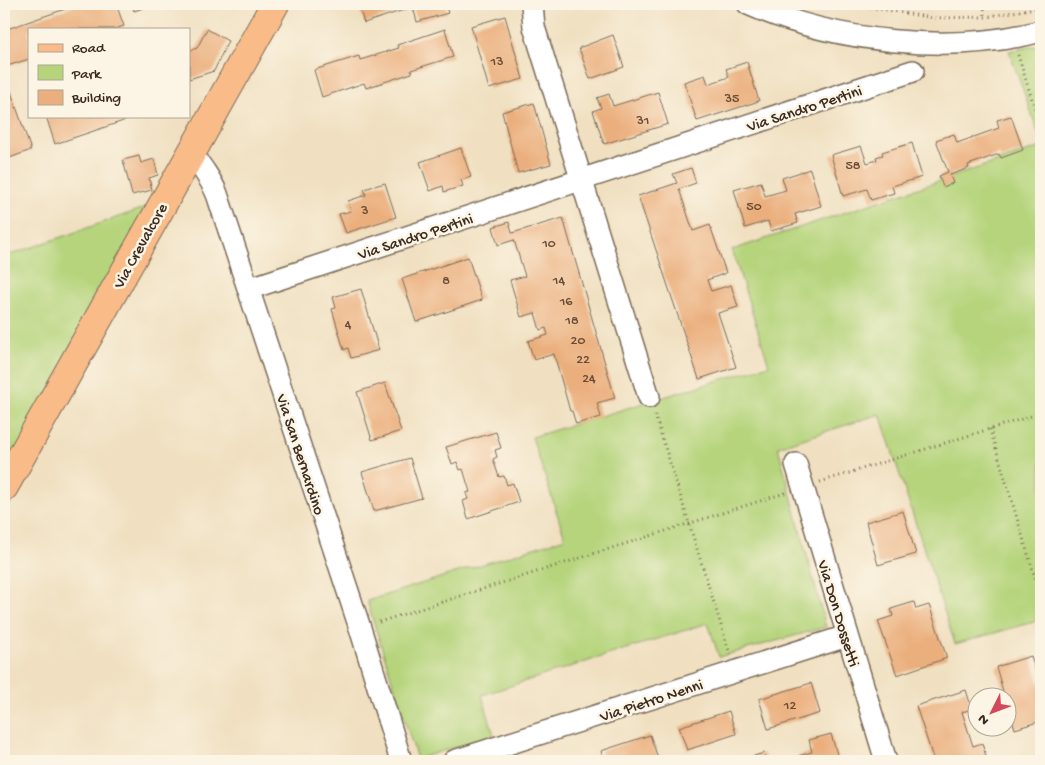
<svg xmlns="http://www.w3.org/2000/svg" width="1045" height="765" viewBox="0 0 1045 765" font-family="'Gochi Hand',sans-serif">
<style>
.green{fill:#b5d47c;stroke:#787f4d}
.building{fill:#ebaf7d}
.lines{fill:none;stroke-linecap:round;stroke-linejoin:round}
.minor-casing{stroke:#7a6a57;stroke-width:24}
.major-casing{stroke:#7a6a57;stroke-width:30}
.path{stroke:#7a6a57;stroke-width:3;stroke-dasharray:1 4;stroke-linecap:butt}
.minor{stroke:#fff;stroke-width:21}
.major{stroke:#f9bc89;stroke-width:28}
.labels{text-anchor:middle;stroke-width:5;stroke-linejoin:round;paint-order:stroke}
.number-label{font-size:14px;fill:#674b36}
.street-label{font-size:16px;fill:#3b2a1e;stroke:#fcf5e5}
</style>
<rect width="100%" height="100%" fill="#fcf5e5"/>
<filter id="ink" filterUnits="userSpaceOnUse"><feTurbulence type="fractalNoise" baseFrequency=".02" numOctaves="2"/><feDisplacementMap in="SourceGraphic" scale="10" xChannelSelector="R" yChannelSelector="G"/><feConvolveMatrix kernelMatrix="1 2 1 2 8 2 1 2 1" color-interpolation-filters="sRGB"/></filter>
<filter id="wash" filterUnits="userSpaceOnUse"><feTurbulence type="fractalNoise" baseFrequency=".0096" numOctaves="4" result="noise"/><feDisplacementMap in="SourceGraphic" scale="20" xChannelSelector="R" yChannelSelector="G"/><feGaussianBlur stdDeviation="1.12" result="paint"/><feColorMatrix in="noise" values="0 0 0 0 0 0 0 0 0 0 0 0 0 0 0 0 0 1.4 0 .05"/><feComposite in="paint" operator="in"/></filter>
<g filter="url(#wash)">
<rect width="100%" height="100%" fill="#f0e0c1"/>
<!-- green -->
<path class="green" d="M 1041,45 L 1041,140 L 1009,51 Z
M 1041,147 L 1041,620 L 955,644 L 880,414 L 778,447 L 826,627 L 719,657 L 708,623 L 482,695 L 494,735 L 417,759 L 367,601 L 565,538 L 532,437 L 769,365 L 732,250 Z
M 173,198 L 46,438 L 4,514 L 4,257 Z"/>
<g id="blocks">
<!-- building -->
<path class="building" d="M 80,4 L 116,4 L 124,26 L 115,29 L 29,29 L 29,59 L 4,67 L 4,30 Z
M 132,4 L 155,4 L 134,11 Z
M 358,4 L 445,4 L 448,13 L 417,22 L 413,7 L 364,23 Z
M 505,16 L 523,79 L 489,89 L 471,26 Z
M 207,29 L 228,41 L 214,71 L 189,79 L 189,51 L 197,48 Z
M 445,29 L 453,57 L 411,70 L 412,73 L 366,88 L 364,83 L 322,97 L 314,70 L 359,56 L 360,60 L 399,48 L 397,45 Z
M 613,35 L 624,67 L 590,79 L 579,48 Z
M 747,62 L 759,101 L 697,121 L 684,82 L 705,75 L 708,84 L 729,77 L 726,69 Z
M 10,89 L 31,150 L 4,160 L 4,91 Z
M 658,92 L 668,124 L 604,144 L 593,111 L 601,108 L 597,98 L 609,94 L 613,106 Z
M 534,103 L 551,164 L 518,173 L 502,112 Z
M 46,116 L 134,116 L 135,117 L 55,144 Z
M 1011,116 L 1023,150 L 1001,158 L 999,154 L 968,165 L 969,168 L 950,175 L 953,183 L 943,187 L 939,176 L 948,172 L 936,140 L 954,134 L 957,143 L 999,128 L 997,120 Z
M 912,143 L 922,177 L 892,186 L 894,193 L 871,200 L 867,189 L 843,196 L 831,155 L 861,146 L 867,163 L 877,160 L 876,157 L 883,155 L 882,152 Z
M 461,148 L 471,177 L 461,180 L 463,186 L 444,192 L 443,186 L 430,191 L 420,162 Z
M 139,156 L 141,163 L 154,159 L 158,175 L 149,178 L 152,190 L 132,195 L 123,160 Z
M 691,168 L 696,183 L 679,189 L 693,231 L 710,225 L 726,273 L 707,280 L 711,291 L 731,285 L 738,307 L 718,313 L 736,367 L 699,379 L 638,196 L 677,183 L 673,174 Z
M 810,169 L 821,206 L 795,214 L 798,223 L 771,231 L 768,221 L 745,228 L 734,190 L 761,182 L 765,196 L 786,190 L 782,178 Z
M 385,183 L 396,217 L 346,233 L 339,214 L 351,211 L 348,201 L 366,195 L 364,189 Z
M 563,218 L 615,398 L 597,403 L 601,417 L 576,424 L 572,411 L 570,411 L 554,354 L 534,360 L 528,341 L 548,335 L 546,328 L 540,330 L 535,313 L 521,317 L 510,280 L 525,276 L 514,240 L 498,245 L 493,227 L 509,222 L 512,233 Z
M 468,257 L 482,300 L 416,322 L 402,279 Z
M 361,289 L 379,350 L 351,358 L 348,348 L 344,350 L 332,309 L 336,308 L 333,297 Z
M 385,383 L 401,431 L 372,440 L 357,392 Z
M 496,432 L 501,448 L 495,450 L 497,457 L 493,459 L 499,477 L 504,476 L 507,485 L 513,483 L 519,502 L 468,519 L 463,501 L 468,499 L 466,493 L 470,492 L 463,469 L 460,470 L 457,462 L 452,464 L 446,447 Z
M 410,458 L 422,498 L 374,511 L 362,472 Z
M 903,511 L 916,554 L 878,565 L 866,522 Z
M 914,602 L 916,609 L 929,605 L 947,658 L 897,675 L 878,621 L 893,616 L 891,609 Z
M 1031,656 L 1041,688 L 1041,721 L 1015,729 L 1008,705 L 1008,698 L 1005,698 L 996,667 Z
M 811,683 L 820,713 L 768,729 L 759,699 Z
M 966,690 L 972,709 L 962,712 L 973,746 L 982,743 L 987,760 L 934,761 L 916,706 Z
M 729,711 L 736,734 L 687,750 L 679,727 Z
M 831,734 L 839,761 L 799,761 L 798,756 L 812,752 L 809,740 Z
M 650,735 L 658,758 L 647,761 L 604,761 L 601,751 Z
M 764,753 L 766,761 L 737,761 Z"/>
</g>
</g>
<g filter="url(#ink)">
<use href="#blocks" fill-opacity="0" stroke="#7a6a57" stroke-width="1"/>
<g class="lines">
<defs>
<path id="minor" d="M 532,4 L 534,27 L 649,397
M 748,4 C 833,42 952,55 1041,31
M 191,153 C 201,166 211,179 217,194 L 360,628 L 401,761
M 248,289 L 913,71
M 796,464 L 886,761
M 454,761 L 847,636"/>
<path id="major" d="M 4,487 L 275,4"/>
</defs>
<!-- minor casing -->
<use href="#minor" class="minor-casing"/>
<!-- major casing -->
<use href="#major" class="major-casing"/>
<!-- path -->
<path class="path" d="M 851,4 L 933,18 L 985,17 L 1041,7
M 984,4 L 985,17
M 1018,55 L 1041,128
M 655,415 L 730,654
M 990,429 L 1041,597
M 820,482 L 1041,413
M 379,622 L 785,493"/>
<!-- minor -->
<use href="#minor" class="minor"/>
<!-- major -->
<use href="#major" class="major"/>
</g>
</g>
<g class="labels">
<!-- number labels -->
<g class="number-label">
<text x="497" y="65">13</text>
<text x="732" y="102">35</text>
<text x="643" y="124">31</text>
<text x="853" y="169">58</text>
<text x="754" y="210">50</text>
<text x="365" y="214">3</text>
<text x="549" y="247">10</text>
<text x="446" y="284">8</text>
<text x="559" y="284">14</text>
<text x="566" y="305">16</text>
<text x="572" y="324">18</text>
<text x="348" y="328">4</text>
<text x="578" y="344">20</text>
<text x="583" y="363">22</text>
<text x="589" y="382">24</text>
<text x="790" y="709">12</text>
</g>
<!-- street labels -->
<g class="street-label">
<text transform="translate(804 107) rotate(-18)" y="6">Via Sandro Pertini</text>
<text transform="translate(415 235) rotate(-18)" y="6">Via Sandro Pertini</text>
<text transform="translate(139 245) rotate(-61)" y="6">Via Crevalcore</text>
<text transform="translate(302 454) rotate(72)" y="6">Via San Bernardino</text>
<text transform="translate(840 613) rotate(73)" y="6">Via Don Dossetti</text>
<text transform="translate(651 699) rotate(-18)" y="6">Via Pietro Nenni</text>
</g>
</g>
<!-- margin -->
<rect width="1045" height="765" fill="none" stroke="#fcf5e5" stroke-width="20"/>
<!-- legend -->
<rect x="28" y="28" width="162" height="90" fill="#fcf5e5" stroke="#afa495"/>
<rect x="38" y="44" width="25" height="8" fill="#f9bc89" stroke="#afa495"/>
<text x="72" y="52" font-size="15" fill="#3b2a1e">Road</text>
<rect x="38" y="65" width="25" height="15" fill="#b5d47c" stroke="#afa495"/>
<text x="72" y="78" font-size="15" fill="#3b2a1e">Park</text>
<rect x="38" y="90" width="25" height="15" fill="#ebaf7d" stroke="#afa495"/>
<text x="72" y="102" font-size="15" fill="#3b2a1e">Building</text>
<!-- north arrow -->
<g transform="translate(992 712) rotate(228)"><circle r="24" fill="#fcf5e5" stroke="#afa495"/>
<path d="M0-4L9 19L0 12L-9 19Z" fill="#d1495b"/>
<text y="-8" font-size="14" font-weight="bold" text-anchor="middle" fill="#3b2a1e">N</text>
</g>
</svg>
